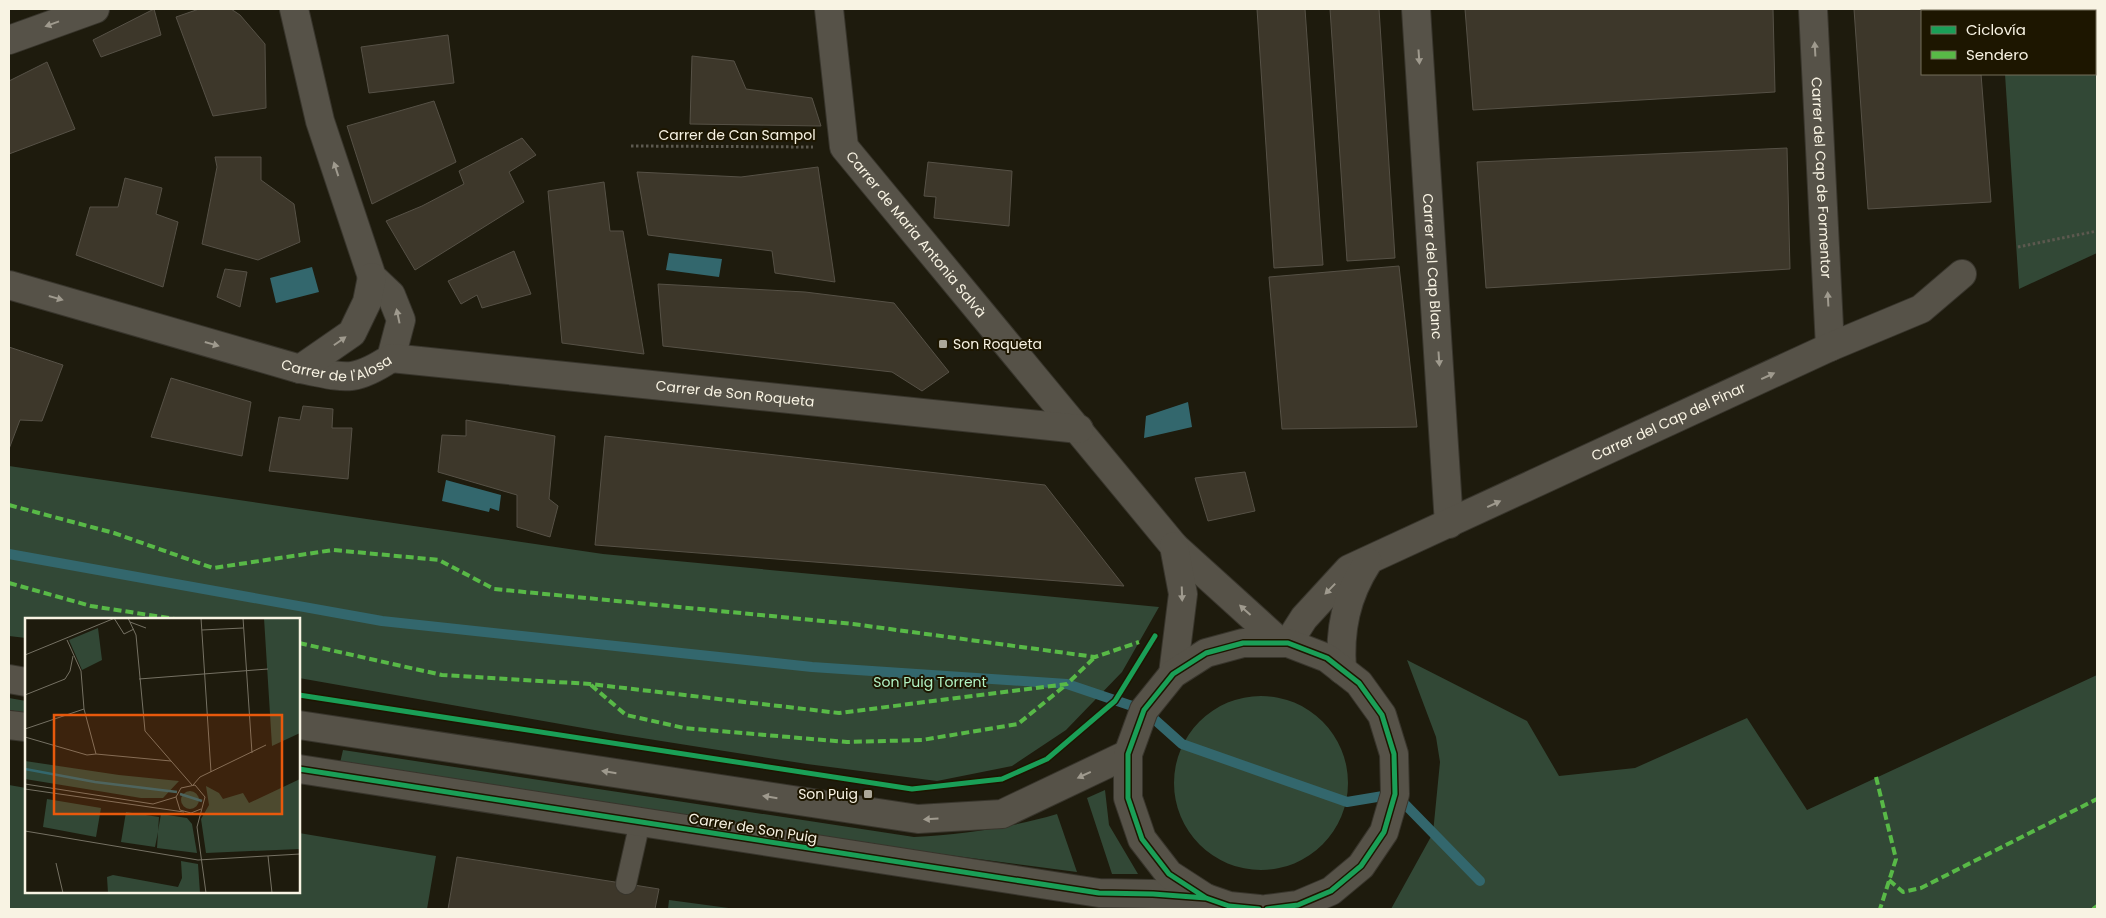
<svg xmlns="http://www.w3.org/2000/svg" width="2106" height="918" viewBox="0 0 2106 918" font-family="Poppins,sans-serif">
<style>
.green{fill:#324836}
.water{fill:#33676d}
.lines{fill:none;stroke-linecap:round;stroke-linejoin:round}
.stream{stroke:#33676d;stroke-width:10}
.building{fill:#3d372a;stroke:#565146}
.lane-casing{stroke:#38352c;stroke-width:22}
.street-casing{stroke:#38352c;stroke-width:30}
.path{stroke:#5c594f;stroke-width:3;stroke-dasharray:2.5 2.5;stroke-linecap:butt}
.lane{stroke:#565248;stroke-width:20}
.street{stroke:#565248;stroke-width:28}
.quiet{stroke:#58b947;stroke-width:4;stroke-dasharray:8 4;stroke-linecap:butt}
.cycleway-casing{stroke:#1d1600;stroke-width:8}
.cycleway{stroke:#1a9f57;stroke-width:5}
.oneway{fill:#9f9a8e}
.poi-dot{fill:#aca798;stroke:#1d1600;stroke-width:2}
.labels{text-anchor:middle;stroke-width:4;stroke-linejoin:round;paint-order:stroke}
.street-label{font-size:14px;fill:#f8f3e3;stroke:#1d1600}
.poi-label{font-size:14px;fill:#f8f3e3;stroke:#1d1600;text-anchor:start}
.park-label{font-size:14px;fill:#b1f2c3;stroke:#1d1600}
.inset-river{fill:none;stroke:#33676d;stroke-width:2.5}
.inset-road{fill:none;stroke:#757163;stroke-width:1}
.view{fill:#e8590c;fill-opacity:0.15;stroke:#e8590c;stroke-width:2.5}
.inset-edge{fill:none;stroke:#f8f3e3;stroke-width:2.5}
</style>
<rect width="100%" height="100%" fill="#1e1b0d"/>
<!-- green -->
<path class="green" d="M 2001,9 L 2097,9 L 2097,253 L 2019,289 L 2005,74 L 2095,74 L 2095,11 L 2001,11 Z
M 9,466 L 603,554 L 1159,607 L 1122,672 L 1066,730 L 1012,766 L 937,781 L 807,764 L 617,734 L 299,678 L 299,619 L 26,619 L 26,638 L 9,636 Z
M 1407,660 L 1527,721 L 1559,776 L 1635,768 L 1747,718 L 1807,810 L 2097,675 L 2097,909 L 1391,909 L 1433,833 L 1440,762 L 1436,737 Z
M1174 783a87 87 0 1 1 174 0a87 87 0 1 1-174 0Z
M 9,698 L 26,701 L 26,713 L 9,710 Z
M 343,750 L 914,837 C 963,834 1010,828 1057,814 L 1077,872 L 941,854 L 340,763 Z
M 9,785 L 26,788 L 26,892 L 299,892 L 299,833 L 436,856 L 427,909 L 9,909 Z
M 1105,790 L 1109,825 L 1138,874 L 1112,874 L 1087,798 Z
M 669,900 L 736,909 L 668,909 Z"/>
<!-- water -->
<path class="water" d="M 669,253 L 722,259 L 719,277 L 666,270 Z
M 312,267 L 319,292 L 276,303 L 270,278 Z
M 1188,402 L 1192,427 L 1144,438 L 1146,416 Z
M 446,480 L 501,495 L 499,511 L 490,508 L 489,512 L 442,501 Z"/>
<g class="lines">
<!-- stream -->
<path class="stream" d="M 9,554 L 382,621 L 812,667 L 1067,684 L 1144,710 L 1182,744 L 1347,802 L 1395,794 L 1480,881"/>
</g>
<!-- building -->
<path class="building" d="M 154,9 L 161,35 L 101,57 L 93,40 Z
M 199,9 L 231,9 L 240,15 L 265,44 L 266,108 L 213,116 L 176,17 Z
M 1257,9 L 1305,9 L 1323,265 L 1274,268 Z
M 1330,9 L 1379,9 L 1395,258 L 1347,261 Z
M 1465,9 L 1773,9 L 1775,92 L 1473,110 Z
M 1854,9 L 1977,9 L 1977,11 L 1922,11 L 1922,74 L 1981,74 L 1991,202 L 1868,209 Z
M 448,35 L 454,83 L 369,93 L 361,47 Z
M 692,56 L 734,61 L 746,89 L 812,98 L 821,126 L 690,124 Z
M 47,62 L 75,129 L 9,154 L 9,81 Z
M 434,101 L 456,162 L 372,204 L 347,126 Z
M 522,138 L 536,155 L 509,172 L 524,202 L 415,270 L 386,221 L 422,206 L 464,184 L 459,171 Z
M 1787,148 L 1790,269 L 1486,288 L 1477,162 Z
M 215,157 L 261,157 L 261,180 L 294,204 L 300,242 L 258,260 L 202,244 L 217,167 Z
M 928,162 L 1012,171 L 1009,226 L 934,218 L 936,197 L 924,196 Z
M 818,167 L 835,282 L 775,273 L 772,251 L 648,235 L 637,172 L 741,177 Z
M 125,178 L 162,188 L 156,214 L 178,222 L 163,287 L 76,255 L 90,207 L 118,207 Z
M 604,182 L 610,231 L 623,231 L 644,354 L 562,343 L 548,191 Z
M 514,251 L 531,294 L 482,308 L 477,295 L 461,304 L 448,281 Z
M 1399,266 L 1417,427 L 1282,429 L 1269,277 Z
M 225,269 L 247,272 L 240,307 L 217,297 Z
M 658,284 L 805,292 L 894,303 L 949,372 L 922,391 L 892,372 L 663,346 Z
M 9,347 L 63,365 L 42,421 L 20,420 L 9,449 Z
M 171,378 L 251,402 L 242,456 L 151,437 Z
M 303,406 L 333,409 L 332,428 L 352,428 L 348,479 L 269,471 L 279,417 L 300,420 Z
M 466,420 L 555,436 L 549,499 L 558,506 L 550,537 L 517,527 L 517,495 L 438,472 L 442,435 L 466,436 Z
M 605,436 L 1045,485 L 1124,586 L 595,545 Z
M 1245,472 L 1255,511 L 1208,521 L 1195,478 Z
M 457,857 L 659,889 L 655,909 L 448,909 Z"/>
<g class="lines">
<defs>
<path id="lane" d="M 626,884 L 640,822"/>
<g id="street">
<path id="s1" d="M 829,9 L 844,147 L 1174,546 L 1281,643"/>
<path id="s2" d="M 1416,9 L 1449,524"/>
<path id="s3" d="M 1813,9 L 1830,347"/>
<path d="M 9,40 L 95,9"/>
<path id="s4" d="M 9,285 L 300,369 C 344,377 352,384 391,358 L 401,320 L 391,295 L 372,277 L 320,121 L 294,9"/>
<path id="s5" d="M 391,358 L 1079,429"/>
<path d="M 300,369 L 352,333 L 367,302 L 372,277"/>
<path id="s6" d="M 1288,643 L 1304,618 L 1349,569 L 1830,347 L 1921,309 L 1962,274"/>
<path d="M 1342,670 C 1339,630 1346,596 1368,562"/>
<path d="M 1173,674 L 1183,594 L 1174,546"/>
<path d="M 9,679 L 26,682"/>
<path d="M 9,725 L 26,727"/>
<path d="M 299,725 L 918,819 L 1002,814 L 1128,754"/>
<path d="M 299,769 L 1099,893 L 1153,894 L 1206,898"/>
<path d="M 1259,909 L 1229,906 L 1206,898 L 1169,874 L 1142,839 L 1128,798 L 1128,754 L 1144,710 L 1173,674 L 1206,653 L 1243,643 L 1288,643 L 1327,658 L 1359,683 L 1382,715 L 1394,754 L 1395,794 L 1384,832 L 1361,866 L 1331,891 L 1298,905 L 1267,909"/>
</g>
</defs>
<!-- lane casing -->
<use href="#lane" class="lane-casing"/>
<!-- street casing -->
<use href="#street" class="street-casing"/>
<!-- path -->
<path class="path" d="M 631,146 L 813,147
M 2018,247 L 2097,231"/>
<!-- lane -->
<use href="#lane" class="lane"/>
<!-- street -->
<use href="#street" class="street"/>
<!-- quiet -->
<path class="quiet" d="M 9,505 L 114,533 L 213,568 L 333,550 L 439,560 L 494,589 L 853,624 L 1095,657 L 1139,642
M 9,583 L 91,606 L 175,619
M 299,643 L 442,675 L 590,684 L 839,713 L 1067,684 L 1095,657
M 591,685 L 626,715 L 684,728 L 847,742 L 922,740 L 1018,724 L 1067,684
M 1876,777 L 1896,859 L 1880,909
M 1889,880 L 1903,892 L 1921,888 L 2097,799
M 2093,909 L 2097,906"/>
<defs>
<path id="cycleway" d="M 299,695 L 912,789 L 1002,779 L 1047,759 L 1115,701 L 1155,636
M 299,769 L 1099,893 L 1153,894 L 1206,898
M 1259,909 L 1229,906 L 1206,898 L 1169,874 L 1142,839 L 1128,798 L 1128,754 L 1144,710 L 1173,674 L 1206,653 L 1243,643 L 1288,643 L 1327,658 L 1359,683 L 1382,715 L 1394,754 L 1395,794 L 1384,832 L 1361,866 L 1331,891 L 1298,905 L 1267,909"/>
</defs>
<!-- cycleway casing -->
<use href="#cycleway" class="cycleway-casing"/>
<!-- cycleway -->
<use href="#cycleway" class="cycleway"/>
</g>
<!-- one-way arrows -->
<defs><path id="oneway-solid" d="M-6-.8H1V-3.2L6.5 0L1 3.2V.8H-6Z" transform="scale(1.25)"/></defs>
<g class="oneway">
<use href="#oneway-solid" transform="translate(52 24) rotate(160)"/>
<use href="#oneway-solid" transform="translate(1815 49) rotate(-93)"/>
<use href="#oneway-solid" transform="translate(1419 57) rotate(86)"/>
<use href="#oneway-solid" transform="translate(336 169) rotate(-108)"/>
<use href="#oneway-solid" transform="translate(56 298) rotate(16)"/>
<use href="#oneway-solid" transform="translate(1828 299) rotate(-93)"/>
<use href="#oneway-solid" transform="translate(398 316) rotate(-102)"/>
<use href="#oneway-solid" transform="translate(340 341) rotate(-35)"/>
<use href="#oneway-solid" transform="translate(212 344) rotate(16)"/>
<use href="#oneway-solid" transform="translate(1439 359) rotate(86)"/>
<use href="#oneway-solid" transform="translate(1768 376) rotate(-25)"/>
<use href="#oneway-solid" transform="translate(1494 504) rotate(-25)"/>
<use href="#oneway-solid" transform="translate(1330 589) rotate(134)"/>
<use href="#oneway-solid" transform="translate(1182 594) rotate(88)"/>
<use href="#oneway-solid" transform="translate(1245 610) rotate(-138)"/>
<use href="#oneway-solid" transform="translate(609 772) rotate(-171)"/>
<use href="#oneway-solid" transform="translate(1084 775) rotate(155)"/>
<use href="#oneway-solid" transform="translate(770 797) rotate(-171)"/>
<use href="#oneway-solid" transform="translate(931 819) rotate(177)"/>
</g>
<!-- markers -->
<g class="poi-dot">
<rect x="938" y="339" width="10" height="10" rx="2.5"/>
<rect x="863" y="789" width="10" height="10" rx="2.5"/>
</g>
<g class="labels">
<!-- street labels -->
<g class="street-label">
<text x="737" y="140">Carrer de Can Sampol</text>
<text dy="5" stroke="none"><textPath href="#s3" startOffset="169">Carrer del Cap de Formentor</textPath></text>
<text dy="5" stroke="none"><textPath href="#s1" startOffset="252">Carrer de Maria Antonia Salvà</textPath></text>
<text dy="5" stroke="none"><textPath href="#s2" startOffset="258">Carrer del Cap Blanc</textPath></text>
<text dy="5" stroke="none"><textPath href="#s4" startOffset="341">Carrer de l'Alosa</textPath></text>
<text dy="5" stroke="none"><textPath href="#s5" startOffset="346">Carrer de Son Roqueta</textPath></text>
<text dy="5" stroke="none"><textPath href="#s6" startOffset="448">Carrer del Cap del Pinar</textPath></text>
<text transform="translate(753 828) rotate(9)" y="5">Carrer de Son Puig</text>
</g>
<!-- poi labels -->
<g class="poi-label">
<text x="953" y="349">Son Roqueta</text>
<text x="858" y="799" text-anchor="end">Son Puig</text>
</g>
<!-- park labels -->
<g class="park-label">
<text x="930" y="687">Son Puig Torrent</text>
</g>
</g>
<!-- overview -->
<g transform="translate(25 618)">
<rect width="275" height="275" fill="#1e1b0d"/>
<path d="M 239,0 L 275,0 L 275,115 L 247,128 ZM 73,10 L 77,42 L 57,52 L 44,22 ZM 0,143 L 94,157 L 154,163 L 138,180 L 116,180 L 0,161 ZM 275,161 L 275,231 L 181,235 L 176,201 L 184,187 L 181,168 L 194,175 L 198,181 L 218,175 L 224,185 ZM156 182a9 9 0 1 1 18 0a9 9 0 1 1-18 0ZM 22,181 L 76,190 L 71,219 L 18,209 ZM 101,194 L 134,199 L 133,213 L 136,196 L 162,200 L 167,206 L 172,235 L 132,230 L 133,214 L 130,229 L 96,224 ZM 156,243 L 173,246 L 175,275 L 83,275 L 82,259 L 88,257 L 153,269 L 157,260 Z" fill="#324836"/>
<path class="inset-river" d="M 0,151 L 70,164 L 152,174M 155,176 L 177,183"/>
<path class="inset-road" d="M 89,0 L 99,16 L 109,11M 103,0 L 111,17 L 120,113 L 167,167M 176,0 L 186,154M 218,0 L 227,135M 105,4 L 121,10M 177,12 L 218,10M 0,37 L 90,0M 114,61 L 243,51M 0,77 L 40,61 L 45,53 L 48,38M 0,111 L 59,91M 0,119 L 62,137 L 71,136 L 59,91 L 56,53 L 42,22M 71,136 L 146,143M 0,166 L 128,186 L 151,179M 168,167 L 175,159 L 241,127M 0,171 L 159,194M 176,191 L 166,195 L 155,192 L 151,179 L 156,170 L 170,167 L 180,179 L 172,209 L 181,275M 0,213 L 173,242 L 275,236M 243,238 L 247,275M 31,245 L 38,275"/>
<path class="view" d="M 29,97 L 257,97 L 257,196 L 29,196 Z"/>
<rect width="275" height="275" class="inset-edge"/>
</g>
<!-- border -->
<rect width="2106" height="918" fill="none" stroke="#f8f3e3" stroke-width="20"/>
<!-- legend -->
<rect x="1921" y="10" width="175" height="65" fill="#1d1600" stroke="#756e5b"/>
<rect x="1931" y="26" width="25" height="8" fill="#1a9f57" stroke="#756e5b"/>
<text x="1966" y="35" font-size="15" fill="#f8f3e3">Ciclovía</text>
<rect x="1931" y="51" width="25" height="8" fill="#58b947" stroke="#756e5b"/>
<text x="1966" y="60" font-size="15" fill="#f8f3e3">Sendero</text>
</svg>
